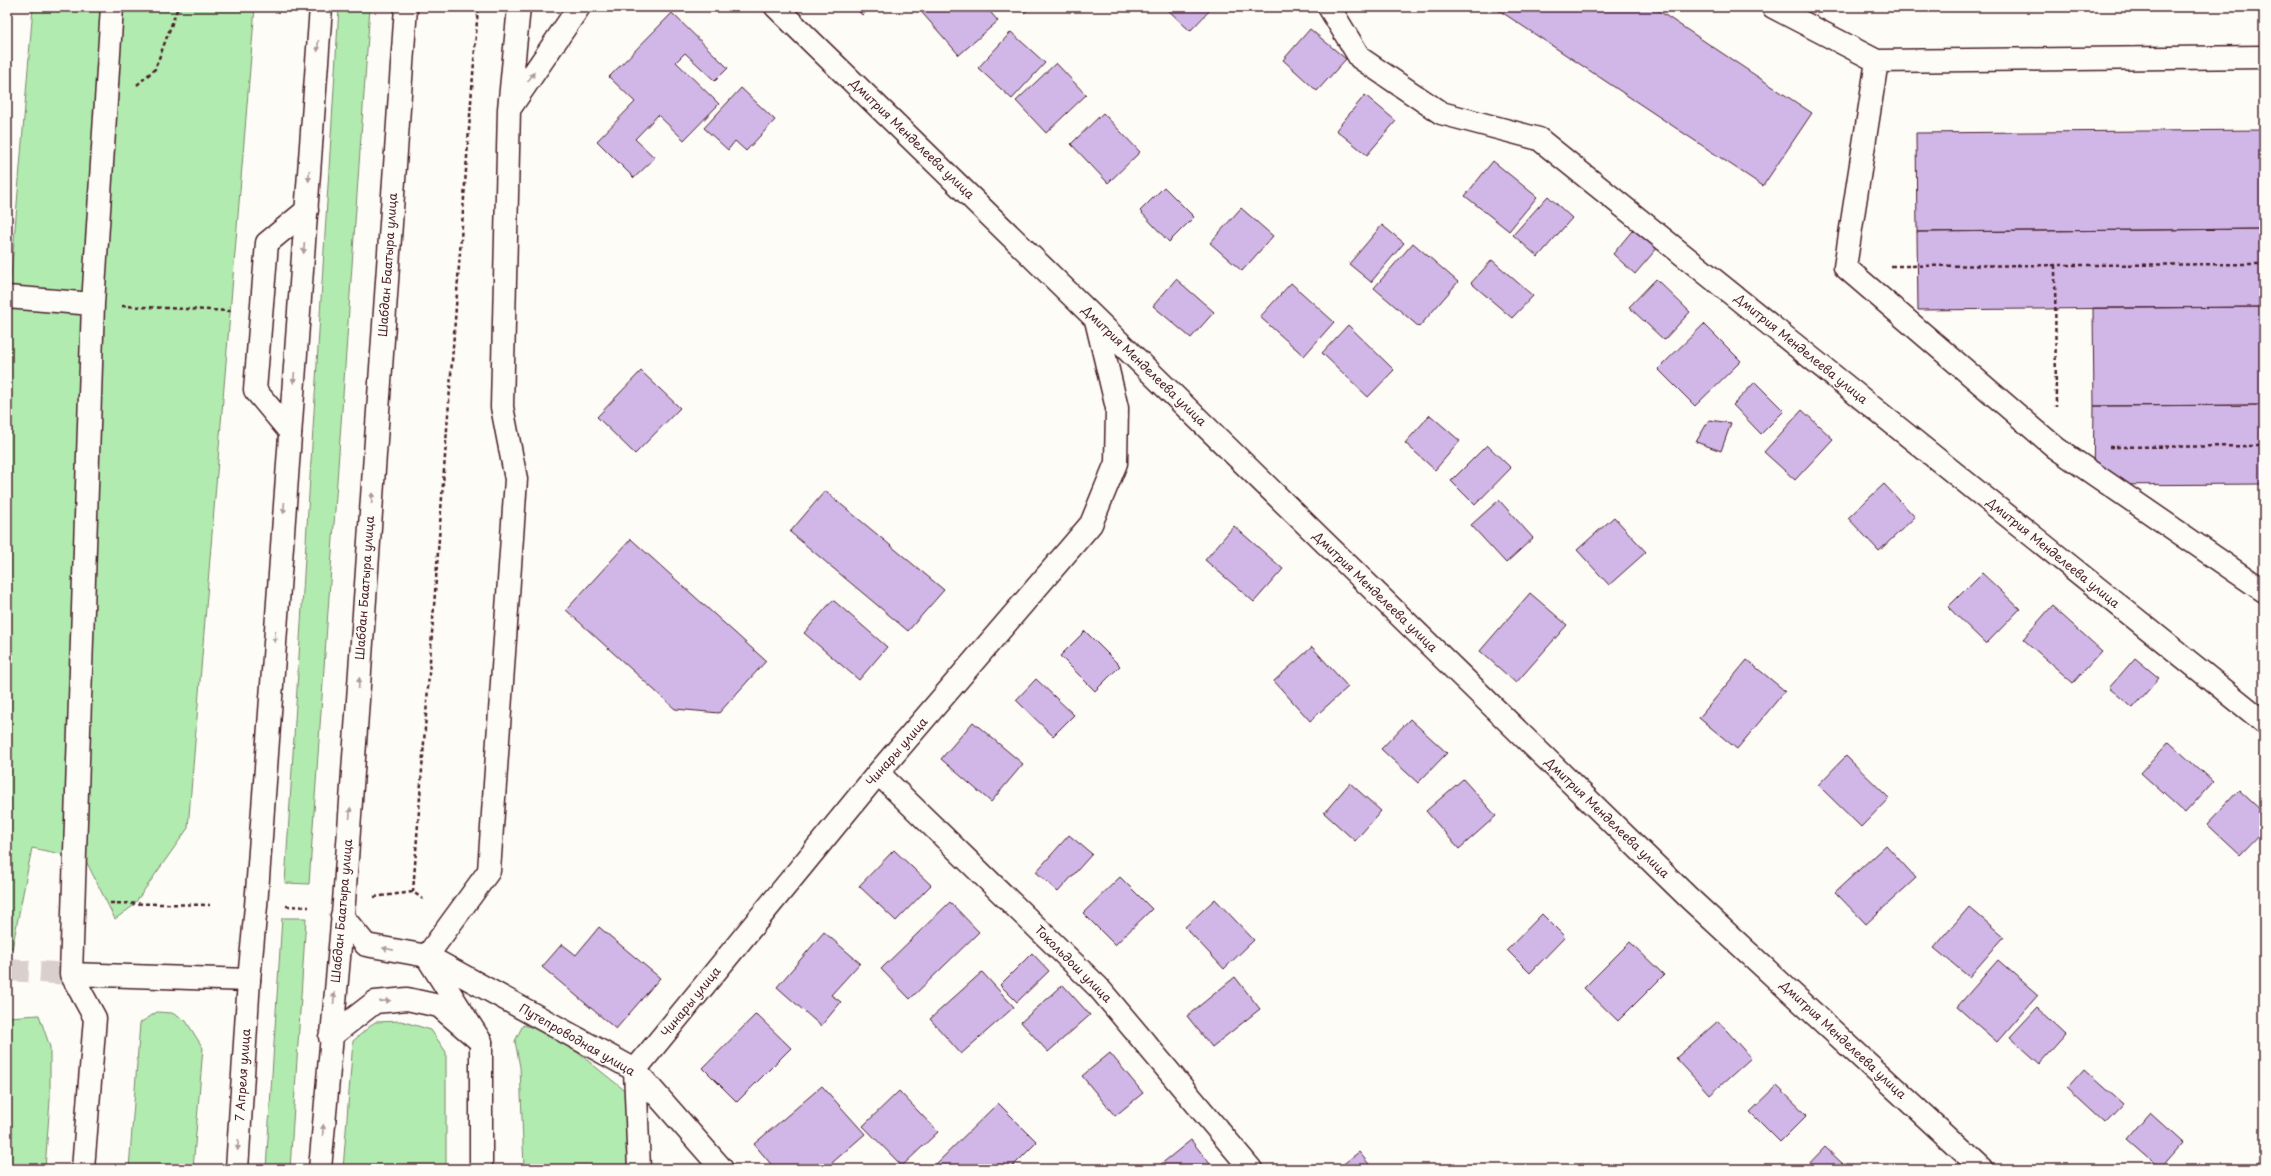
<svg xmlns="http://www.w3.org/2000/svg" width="2271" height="1176" viewBox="0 0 2271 1176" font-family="'Playpen Sans',sans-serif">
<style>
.green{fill:#b1ebaf;stroke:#7e856d}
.building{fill:#d0b7e7;stroke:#4a1f2b}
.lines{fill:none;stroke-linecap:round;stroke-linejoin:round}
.minor-tunnel{stroke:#d9d0ce;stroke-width:22;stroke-dasharray:22 11;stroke-linecap:butt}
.minor-casing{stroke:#4a1f2b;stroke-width:25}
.major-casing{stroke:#4a1f2b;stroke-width:25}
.path{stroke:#4a1f2b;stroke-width:2.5;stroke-dasharray:4 3;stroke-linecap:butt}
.minor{stroke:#fdfcf7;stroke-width:22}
.major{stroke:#fdfcf7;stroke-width:22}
.oneway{fill:#ac999b}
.labels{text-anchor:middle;stroke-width:3;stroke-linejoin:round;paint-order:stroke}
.street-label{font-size:12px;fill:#4a1f2b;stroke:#fdfcf7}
</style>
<rect width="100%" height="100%" fill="#fdfcf7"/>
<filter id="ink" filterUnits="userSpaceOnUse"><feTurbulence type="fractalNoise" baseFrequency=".025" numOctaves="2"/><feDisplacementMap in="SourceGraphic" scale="8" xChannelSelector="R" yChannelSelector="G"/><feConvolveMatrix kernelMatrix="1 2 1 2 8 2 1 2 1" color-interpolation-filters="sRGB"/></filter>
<g filter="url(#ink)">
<!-- green -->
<path class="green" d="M 33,7 L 255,7 L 188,828 L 133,906 L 115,919 L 85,859 L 32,848 L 12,949 L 7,944 L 7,327 Z
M 339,7 L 370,7 L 309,884 L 285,883 Z
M 282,918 L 306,918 L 290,1169 L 266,1169 Z
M 157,1012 L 172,1013 L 186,1021 L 203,1048 L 193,1169 L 129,1169 L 140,1023 Z
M 39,1015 L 50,1047 L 50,1100 L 45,1169 L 7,1169 L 7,1017 Z
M 401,1021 L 431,1030 L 446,1052 L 446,1169 L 343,1169 L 353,1041 L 375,1022 Z
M 523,1025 L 552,1032 L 628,1093 L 632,1169 L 524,1169 L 520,1067 L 515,1041 Z"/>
<!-- building -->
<path class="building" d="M 854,7 L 871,7 L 862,15 Z
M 917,7 L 986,7 L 998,21 L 959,55 Z
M 1018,7 L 1031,7 L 1024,13 Z
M 1165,7 L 1213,7 L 1190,31 Z
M 1494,7 L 1653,7 L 1812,113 L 1763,186 Z
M 672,13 L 728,68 L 715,81 L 685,53 L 676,62 L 719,104 L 684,140 L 658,115 L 635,139 L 655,158 L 634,178 L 597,141 L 635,102 L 609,77 Z
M 1310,29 L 1346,59 L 1317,91 L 1283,60 Z
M 1011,32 L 1045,63 L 1012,99 L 978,68 Z
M 1056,63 L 1086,95 L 1046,133 L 1016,101 Z
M 741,88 L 775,120 L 746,151 L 735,141 L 728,150 L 704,128 Z
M 1365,95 L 1396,121 L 1367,155 L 1336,130 Z
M 1103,113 L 1140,152 L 1108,183 L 1071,144 Z
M 2264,130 L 2264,229 L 1917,232 L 1916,133 Z
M 1493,161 L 1537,197 L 1509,231 L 1465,196 Z
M 1164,187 L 1194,217 L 1169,242 L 1140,211 Z
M 1548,196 L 1572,218 L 1538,257 L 1513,235 Z
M 1241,208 L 1273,236 L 1242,271 L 1210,243 Z
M 1382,225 L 1404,243 L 1371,282 L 1349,264 Z
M 1636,226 L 1659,246 L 1635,274 L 1613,254 Z
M 2264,229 L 2264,307 L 1918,310 L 1917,232 Z
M 1413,243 L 1458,282 L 1419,327 L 1374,288 Z
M 1492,260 L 1533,296 L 1512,318 L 1471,283 Z
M 1176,279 L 1214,312 L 1191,338 L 1153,306 Z
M 1656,279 L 1690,312 L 1664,340 L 1629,307 Z
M 1291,283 L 1334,322 L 1304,356 L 1260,317 Z
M 2264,307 L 2264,405 L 2094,406 L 2093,308 Z
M 1704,324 L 1741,361 L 1695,406 L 1658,369 Z
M 1348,325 L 1394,370 L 1368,397 L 1322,353 Z
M 641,371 L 680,408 L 635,454 L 597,417 Z
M 1755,382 L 1784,411 L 1761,434 L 1733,405 Z
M 2264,405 L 2264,484 L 2093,485 L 2094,406 Z
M 1802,410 L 1833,439 L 1795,480 L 1764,452 Z
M 1430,415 L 1460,441 L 1435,470 L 1405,443 Z
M 1709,420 L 1731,423 L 1721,451 L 1696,442 Z
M 1487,445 L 1511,468 L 1475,505 L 1451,481 Z
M 1884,484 L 1915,517 L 1879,551 L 1848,518 Z
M 825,491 L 944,590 L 908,631 L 790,532 Z
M 1499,500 L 1533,538 L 1506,563 L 1471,525 Z
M 1614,517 L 1646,552 L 1609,585 L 1577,550 Z
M 1234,526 L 1283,569 L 1254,602 L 1205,560 Z
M 631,539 L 766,661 L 719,713 L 675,709 L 566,610 Z
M 1982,573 L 2020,609 L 1986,644 L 1948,607 Z
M 1530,593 L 1567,625 L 1516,683 L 1480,651 Z
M 833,600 L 887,647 L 859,680 L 804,633 Z
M 2052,606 L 2102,651 L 2073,683 L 2023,639 Z
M 1085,631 L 1120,666 L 1095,691 L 1060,656 Z
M 1312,647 L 1348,687 L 1310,721 L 1274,681 Z
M 2135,658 L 2159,678 L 2133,708 L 2109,688 Z
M 1747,660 L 1785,691 L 1737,749 L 1699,718 Z
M 1036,679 L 1074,715 L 1053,736 L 1016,700 Z
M 1410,719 L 1447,753 L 1418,783 L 1381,749 Z
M 973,722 L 1023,764 L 991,802 L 941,759 Z
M 2169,742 L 2213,782 L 2185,813 L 2141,773 Z
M 1846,756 L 1889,798 L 1861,827 L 1818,785 Z
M 1463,779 L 1496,816 L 1459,849 L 1426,811 Z
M 1350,783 L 1381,811 L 1355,841 L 1324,813 Z
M 2239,790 L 2264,813 L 2264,830 L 2240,855 L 2207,824 Z
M 1069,835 L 1092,854 L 1058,892 L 1036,872 Z
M 1886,845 L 1916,878 L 1866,924 L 1835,892 Z
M 894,850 L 931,885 L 896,921 L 859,886 Z
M 1120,877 L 1152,909 L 1115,945 L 1083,913 Z
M 1215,899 L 1254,940 L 1224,969 L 1185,927 Z
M 950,902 L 979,932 L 910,999 L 881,969 Z
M 1969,907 L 2004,937 L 1969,977 L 1934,948 Z
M 1542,914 L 1565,937 L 1530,973 L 1507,950 Z
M 599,927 L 660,978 L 616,1029 L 542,967 L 562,944 L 576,955 Z
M 824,932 L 860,963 L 831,995 L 841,1002 L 821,1026 L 777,987 Z
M 1630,942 L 1664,975 L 1618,1021 L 1584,988 Z
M 1032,953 L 1049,971 L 1017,1002 L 1000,985 Z
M 1998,960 L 2038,995 L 1997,1042 L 1957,1007 Z
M 982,972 L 1014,1007 L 961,1054 L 930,1019 Z
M 1235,977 L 1260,1009 L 1212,1047 L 1187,1016 Z
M 1063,985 L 1090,1015 L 1048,1052 L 1021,1022 Z
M 2037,1008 L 2066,1035 L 2040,1064 L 2010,1037 Z
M 756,1014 L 791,1048 L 737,1102 L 703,1068 Z
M 1718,1021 L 1751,1058 L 1710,1095 L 1676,1058 Z
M 1110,1053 L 1143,1093 L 1115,1116 L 1082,1076 Z
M 2084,1069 L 2123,1104 L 2105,1123 L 2067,1088 Z
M 822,1086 L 865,1134 L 825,1169 L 775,1169 L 754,1144 Z
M 1777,1086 L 1807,1115 L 1780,1142 L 1750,1112 Z
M 899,1091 L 938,1132 L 902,1166 L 863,1126 Z
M 998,1103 L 1037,1142 L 1010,1169 L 931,1169 Z
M 2150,1113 L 2183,1143 L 2160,1169 L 2127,1140 Z
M 1191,1140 L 1214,1169 L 1155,1169 Z
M 1825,1147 L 1844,1165 L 1840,1169 L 1804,1169 Z
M 1359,1152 L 1373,1169 L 1337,1169 Z
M 2261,1159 L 2264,1161 L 2264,1169 L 2253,1169 Z"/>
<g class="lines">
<!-- minor-tunnel -->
<path class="minor-tunnel" d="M 7,970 L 71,974"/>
<defs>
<path id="minor" d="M 776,7 L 1690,899 L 1982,1169
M 1329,7 L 1360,58 L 1441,113 L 1539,139 L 2264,722
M 1773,7 L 1877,61 L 2264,57
M 1877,61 L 1845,267 L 2056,448 L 2264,591
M 510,108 L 579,7
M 7,297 L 93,304
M 290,432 L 255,390 L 267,243 L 307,210
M 878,773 L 1098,987 L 1251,1169
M 427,956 L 489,871 L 516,479 L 502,407 L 509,109 L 519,7
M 427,956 L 635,1070 L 722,1169
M 427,957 L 481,1042 L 481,1169
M 71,974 L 249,980
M 83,1169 L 95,1018 L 71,974 L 93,304 L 112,7
M 639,1169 L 635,1070 L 878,773 L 1091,524 L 1116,463 L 1117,408 L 1096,320"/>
<path id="major" d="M 342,916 L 366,945 L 427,956
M 330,1037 L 375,1002 L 407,999 L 439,1006 L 481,1042
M 237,1169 L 249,980 L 256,906 L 321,7
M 320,1169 L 344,902 L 406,7"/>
</defs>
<!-- minor casing -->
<use href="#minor" class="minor-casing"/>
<!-- major casing -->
<use href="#major" class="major-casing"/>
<!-- path -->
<path class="path" d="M 137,85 L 155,69 L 178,7
M 2055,265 L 2056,407
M 1891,266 L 2264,264
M 122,306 L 231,311
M 2109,447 L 2264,446
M 413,892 L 478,7
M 374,897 L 413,892 L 423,899
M 110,903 L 210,905
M 286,906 L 309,907"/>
<!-- minor -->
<use href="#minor" class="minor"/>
<!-- major -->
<use href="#major" class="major"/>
</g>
<!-- one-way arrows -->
<defs><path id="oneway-solid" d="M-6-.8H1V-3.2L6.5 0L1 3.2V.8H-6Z"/></defs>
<g class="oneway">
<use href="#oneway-solid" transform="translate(318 46) rotate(94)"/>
<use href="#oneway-solid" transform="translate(531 77) rotate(-56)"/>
<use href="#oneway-solid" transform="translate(309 176) rotate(94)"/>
<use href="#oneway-solid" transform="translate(304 248) rotate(94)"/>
<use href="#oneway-solid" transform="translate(294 378) rotate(94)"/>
<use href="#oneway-solid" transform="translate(372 498) rotate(-86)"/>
<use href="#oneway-solid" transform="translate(284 508) rotate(94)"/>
<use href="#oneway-solid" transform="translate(275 637) rotate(94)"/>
<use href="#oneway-solid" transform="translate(359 683) rotate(-86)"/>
<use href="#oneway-solid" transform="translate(350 813) rotate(-86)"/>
<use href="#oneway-solid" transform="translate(388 949) rotate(-169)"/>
<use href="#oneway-solid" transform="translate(334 998) rotate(-85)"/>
<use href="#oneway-solid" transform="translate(385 1001) rotate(-5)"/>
<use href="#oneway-solid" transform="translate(323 1130) rotate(-86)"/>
<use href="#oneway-solid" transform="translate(238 1145) rotate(94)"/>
</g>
</g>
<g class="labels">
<!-- street labels -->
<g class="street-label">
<text transform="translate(912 139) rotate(44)" y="4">Дмитрия Менделеева улица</text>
<text transform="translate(388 265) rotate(-86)" y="4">Шабдан Баатыра улица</text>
<text transform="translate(1801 349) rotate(39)" y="4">Дмитрия Менделеева улица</text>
<text transform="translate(1144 366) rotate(44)" y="4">Дмитрия Менделеева улица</text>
<text transform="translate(2053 553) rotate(39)" y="4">Дмитрия Менделеева улица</text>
<text transform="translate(365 588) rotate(-86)" y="4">Шабдан Баатыра улица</text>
<text transform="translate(1375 592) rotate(44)" y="4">Дмитрия Менделеева улица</text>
<text transform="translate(897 752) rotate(-49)" y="4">Чинары улица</text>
<text transform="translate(1607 818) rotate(44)" y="4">Дмитрия Менделеева улица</text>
<text transform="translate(342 911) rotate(-85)" y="4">Шабдан Баатыра улица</text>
<text transform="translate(1073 964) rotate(45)" y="4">Токольдош улица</text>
<text transform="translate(691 1002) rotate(-51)" y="4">Чинары улица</text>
<text transform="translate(577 1040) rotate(30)" y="4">Путепроводная улица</text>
<text transform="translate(1843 1040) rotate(43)" y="4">Дмитрия Менделеева улица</text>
<text transform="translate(243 1075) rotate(-86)" y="4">7 Апреля улица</text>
</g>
</g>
<!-- margin -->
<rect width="2271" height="1176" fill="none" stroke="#fdfcf7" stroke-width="24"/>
<rect x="12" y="12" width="2247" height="1152" fill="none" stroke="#4a1f2b" stroke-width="1.5" filter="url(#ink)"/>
</svg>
